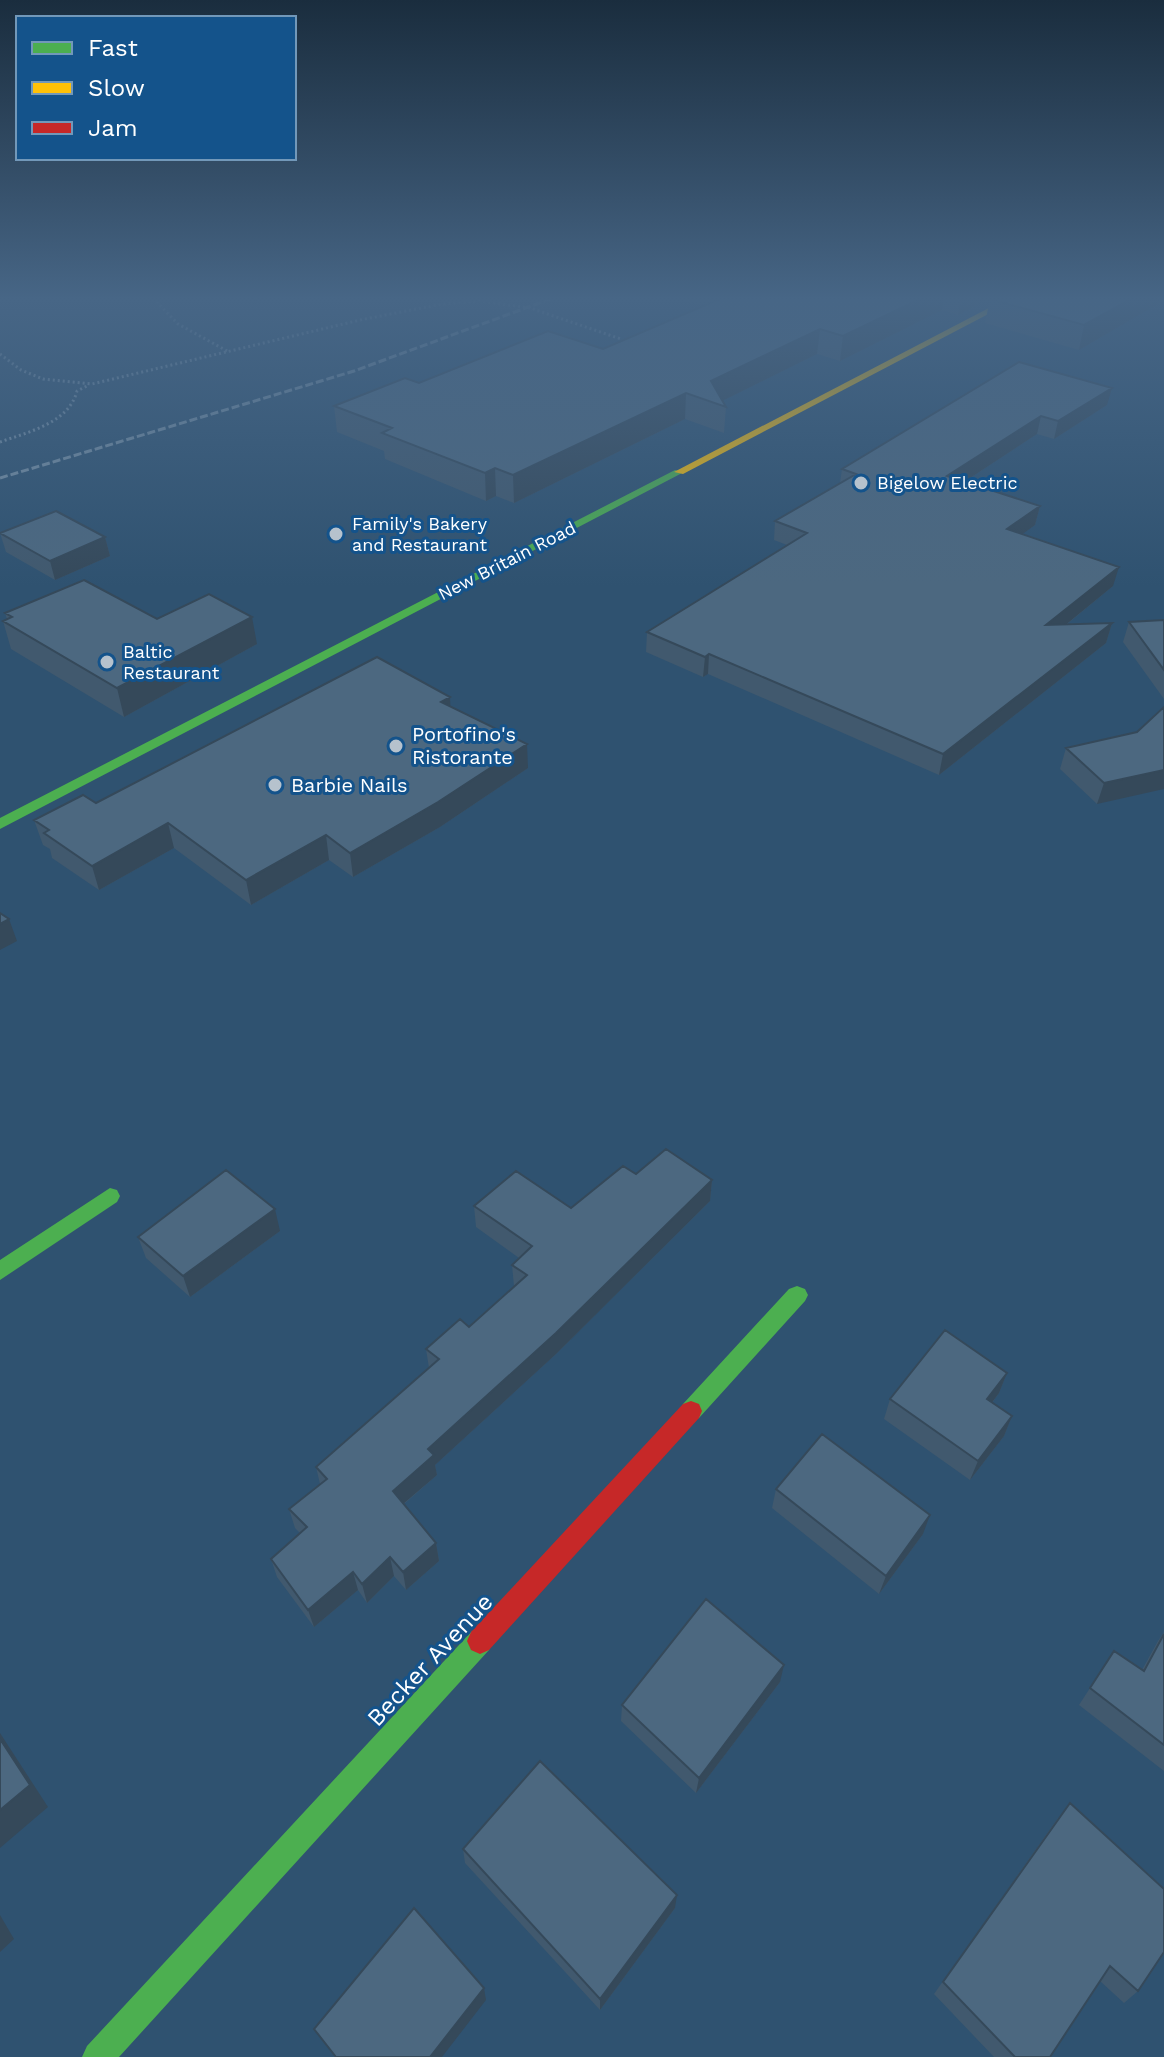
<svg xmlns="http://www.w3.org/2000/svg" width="1164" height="2057" viewBox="0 0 1164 2057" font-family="'Work Sans',sans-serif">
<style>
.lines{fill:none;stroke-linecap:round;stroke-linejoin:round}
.path{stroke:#768fa5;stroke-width:3;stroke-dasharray:2 3;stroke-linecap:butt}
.fast{fill:#4caf50;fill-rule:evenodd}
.slow{fill:#ffc107;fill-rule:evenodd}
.jam{fill:#c62828;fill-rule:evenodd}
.rail{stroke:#7890a4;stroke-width:3;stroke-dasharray:8 3;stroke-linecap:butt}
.wall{fill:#41596e}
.shaded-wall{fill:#35495a}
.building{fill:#4c6880;stroke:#35495a;stroke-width:2}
.poi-dot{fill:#b6c2cd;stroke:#14538b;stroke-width:3}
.labels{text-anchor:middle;stroke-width:6;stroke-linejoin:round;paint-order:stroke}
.far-poi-label{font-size:18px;fill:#fff;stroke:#14538b;text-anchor:start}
.far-street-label{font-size:18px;fill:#fff;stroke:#14538b}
.poi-label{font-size:20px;fill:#fff;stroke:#14538b;text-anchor:start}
.near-street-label{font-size:24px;fill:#fff;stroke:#14538b}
</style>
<rect width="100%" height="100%" fill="#2f5270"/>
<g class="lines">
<!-- path -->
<path class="path" d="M 153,298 L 178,324 L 229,352
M 0,354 L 21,370 L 43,379 L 92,384 L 360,320 L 442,304 L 480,301 L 530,308 L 621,339
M 0,442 C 28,432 69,423 77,391 L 89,385"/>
<!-- fast -->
<path class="fast" d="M 675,470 L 684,472 L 0,829 L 0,818 Z
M 110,1188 L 117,1190 L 120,1196 L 117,1202 L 0,1280 L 0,1260 Z
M 797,1286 L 805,1289 L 808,1295 L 805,1301 L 699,1418 L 691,1421 L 683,1418 L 680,1411 L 683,1404 L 789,1289 Z
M 480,1628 L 489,1632 L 493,1641 L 489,1650 L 119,2057 L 82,2057 L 87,2046 L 471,1632 Z"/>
<!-- slow -->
<path class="slow" d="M 1008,298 L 1019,298 L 683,474 L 674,472 Z"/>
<!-- jam -->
<path class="jam" d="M 691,1401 L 699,1404 L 702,1411 L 699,1418 L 489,1650 L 480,1654 L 471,1650 L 467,1641 L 471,1632 L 683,1404 Z"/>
<!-- rail -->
<path class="rail" d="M 0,478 L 354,371 L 553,298"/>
</g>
<!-- wall -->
<path class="wall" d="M 676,298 L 991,298 L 958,315 L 942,310 L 840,361 L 817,354 L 722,401 L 726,407 L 724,433 L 685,419 L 514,503 L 496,496 L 486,501 L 385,459 L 384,451 L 337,432 L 334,406 L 419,383 L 603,349 L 703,306 Z
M 991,298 L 1164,298 L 1164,303 L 1161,302 L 1079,350 L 985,323 L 990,299 Z
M 1019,362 L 1107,405 L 1054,439 L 1037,434 L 964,482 L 1040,506 L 1035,525 L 1022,534 L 1113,586 L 1066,625 L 1112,623 L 1106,643 L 939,775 L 708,674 L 703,677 L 646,652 L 647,632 L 787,545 L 774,540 L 775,521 L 840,483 L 842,469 Z
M 0,533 L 105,537 L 110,556 L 55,580 L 6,552 Z
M 5,613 L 157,619 L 257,644 L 124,717 L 11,649 L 3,621 L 7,619 Z
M 1164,620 L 1164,699 L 1123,642 L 1129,622 Z
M 450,706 L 528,768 L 440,827 L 353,877 L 329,860 L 251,905 L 174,848 L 99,890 L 52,858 L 50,849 L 43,845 L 34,820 Z
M 1137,732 L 1097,804 L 1060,769 L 1066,748 Z
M 636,1174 L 712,1180 L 710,1201 L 556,1354 L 435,1465 L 437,1475 L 404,1504 L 436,1543 L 439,1561 L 406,1590 L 394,1576 L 367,1603 L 358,1590 L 314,1627 L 277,1577 L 271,1559 L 300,1533 L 295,1528 L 289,1509 L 320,1484 L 316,1467 L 429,1368 L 426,1349 L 469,1327 L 514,1286 L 512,1265 L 519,1258 L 476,1227 L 474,1206 L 571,1208 Z
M 280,1231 L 190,1297 L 146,1258 L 138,1237 Z
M 1007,1373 L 999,1393 L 992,1403 L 1012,1416 L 1004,1436 L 970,1480 L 884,1419 L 890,1399 Z
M 776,1489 L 923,1534 L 879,1594 L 772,1508 Z
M 1164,1632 L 1164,1771 L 1079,1705 L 1114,1651 L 1142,1670 L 1158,1641 Z
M 780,1682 L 696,1793 L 621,1721 L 622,1705 Z
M 1058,1818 L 1138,1991 L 1124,2003 L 1100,1981 L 1050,2057 L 994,2057 L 934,1994 Z
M 463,1849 L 675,1908 L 600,2010 L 465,1863 Z"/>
<!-- shaded-wall -->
<path class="shaded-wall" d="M 922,298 L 944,298 L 942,310 L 840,361 L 843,336 Z
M 961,298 L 991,298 L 958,315 Z
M 1133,298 L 1162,298 L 1161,302 L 1079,350 L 1084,325 Z
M 820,329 L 817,354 L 716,404 L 711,381 Z
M 1112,388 L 1107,405 L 1054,439 L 1058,421 Z
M 686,393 L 685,419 L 514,503 L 513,475 Z
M 1041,416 L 1037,434 L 944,495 L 947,476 Z
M 495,468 L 496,496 L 486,501 L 485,473 Z
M 1040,506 L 1035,525 L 1003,548 L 1007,529 Z
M 105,537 L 110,556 L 55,580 L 50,561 Z
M 1119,567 L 1113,586 L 1041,645 L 1046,625 Z
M 252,617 L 257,644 L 124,717 L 117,688 Z
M 1112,623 L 1106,643 L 939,775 L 943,754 Z
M 709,654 L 708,674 L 703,677 L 705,657 Z
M 450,697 L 451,720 L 441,702 Z
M 527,744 L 528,768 L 440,827 L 353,877 L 350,853 Z
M 1164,770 L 1164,789 L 1097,804 L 1104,783 Z
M 168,823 L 174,848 L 99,890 L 92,866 Z
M 326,835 L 329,860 L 251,905 L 246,880 Z
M 9,919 L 17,941 L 0,950 L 0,924 Z
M 712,1180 L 710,1201 L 556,1354 L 435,1465 L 437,1475 L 396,1510 L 393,1491 L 428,1449 Z
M 275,1209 L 280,1231 L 190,1297 L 183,1276 Z
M 1007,1373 L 999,1393 L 979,1420 L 987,1399 Z
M 1012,1416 L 1004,1436 L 970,1480 L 978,1461 Z
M 930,1515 L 923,1534 L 879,1594 L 886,1576 Z
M 436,1543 L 439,1561 L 406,1590 L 403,1572 Z
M 390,1557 L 394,1576 L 367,1603 L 362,1584 Z
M 353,1572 L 358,1590 L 314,1627 L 308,1610 Z
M 784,1665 L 780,1682 L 696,1793 L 699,1778 Z
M 0,1733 L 48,1807 L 0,1848 Z
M 677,1895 L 675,1908 L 600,2010 L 600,1999 Z
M 0,1915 L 14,1939 L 0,1952 Z
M 484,1988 L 486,2000 L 442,2057 L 430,2057 Z"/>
<!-- building -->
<path class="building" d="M 722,298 L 922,298 L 843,336 L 820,329 L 711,381 L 726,407 L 686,393 L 513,475 L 495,468 L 485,473 L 382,433 L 392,428 L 334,406 L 405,378 L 419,383 L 548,331 L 603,349 Z
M 991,298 L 1133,298 L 1084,325 L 990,299 Z
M 1019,362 L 1112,388 L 1058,421 L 1041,416 L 947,476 L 1040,506 L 1007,529 L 1119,567 L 1046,625 L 1112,623 L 943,754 L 709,654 L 705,657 L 647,632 L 807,533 L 775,521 L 856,474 L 842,469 Z
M 56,511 L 105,537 L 50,561 L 0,533 Z
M 84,580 L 157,619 L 209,594 L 252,617 L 117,688 L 3,621 L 12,617 L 5,613 Z
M 1164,620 L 1164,670 L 1129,622 Z
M 377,657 L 450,697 L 441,702 L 527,744 L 438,802 L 350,853 L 326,835 L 246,880 L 168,823 L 92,866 L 44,833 L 49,830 L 34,820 L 83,795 L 96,803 Z
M 1164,707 L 1164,770 L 1104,783 L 1066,748 L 1137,732 Z
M 0,913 L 9,919 L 0,924 Z
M 666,1149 L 712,1180 L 556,1333 L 428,1449 L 434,1455 L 393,1491 L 436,1543 L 403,1572 L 390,1557 L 362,1584 L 353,1572 L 308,1610 L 271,1559 L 307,1527 L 289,1509 L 327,1479 L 316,1467 L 439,1359 L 426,1349 L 460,1319 L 469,1327 L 527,1275 L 512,1265 L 532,1246 L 474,1206 L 516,1171 L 571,1208 L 623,1166 L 636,1174 Z
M 226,1170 L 275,1209 L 183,1276 L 138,1237 Z
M 945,1330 L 1007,1373 L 987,1399 L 1012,1416 L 978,1461 L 890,1399 Z
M 822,1434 L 930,1515 L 886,1576 L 776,1489 Z
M 706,1599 L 784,1665 L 699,1778 L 622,1705 Z
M 1164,1634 L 1164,1745 L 1090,1688 L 1114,1651 L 1144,1671 Z
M 0,1739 L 30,1785 L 0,1810 Z
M 540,1761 L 677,1895 L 600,1999 L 463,1849 Z
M 1070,1803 L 1164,1889 L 1164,1952 L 1138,1991 L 1110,1966 L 1050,2057 L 1015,2057 L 943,1982 Z
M 414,1908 L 484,1988 L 430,2057 L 336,2057 L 314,2029 Z"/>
<!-- sky -->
<linearGradient id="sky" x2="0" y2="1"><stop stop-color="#1a2d3e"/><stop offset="0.51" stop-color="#476686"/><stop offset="1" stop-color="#476686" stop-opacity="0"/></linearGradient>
<rect width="1164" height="586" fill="url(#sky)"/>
<!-- markers -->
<g class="poi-dot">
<circle cx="861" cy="483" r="8"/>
<circle cx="336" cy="534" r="8"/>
<circle cx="107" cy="662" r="8"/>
<circle cx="396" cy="746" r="8"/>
<circle cx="275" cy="785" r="8"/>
</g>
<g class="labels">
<!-- far-poi labels -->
<g class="far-poi-label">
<text x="877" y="489">Bigelow Electric</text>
<text x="352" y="530">Family's Bakery<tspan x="352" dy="21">and Restaurant</tspan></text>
<text x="123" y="658">Baltic<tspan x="123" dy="21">Restaurant</tspan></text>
</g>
<!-- far-street labels -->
<g class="far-street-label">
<text transform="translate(507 561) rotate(-27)" y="6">New Britain Road</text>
</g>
<!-- poi labels -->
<g class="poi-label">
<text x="412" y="741">Portofino's<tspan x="412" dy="23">Ristorante</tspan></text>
<text x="291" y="792">Barbie Nails</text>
</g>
<!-- near-street labels -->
<g class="near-street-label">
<text transform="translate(430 1660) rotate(-47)" y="8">Becker Avenue</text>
</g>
</g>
<!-- legend -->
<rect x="16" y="16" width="280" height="144" fill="#14538b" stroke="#7298b9" stroke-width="2"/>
<rect x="32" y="42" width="40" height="12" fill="#4caf50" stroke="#7298b9" stroke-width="2"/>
<text x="88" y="56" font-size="24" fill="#ffffff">Fast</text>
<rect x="32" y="82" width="40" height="12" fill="#ffc107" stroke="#7298b9" stroke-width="2"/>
<text x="88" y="96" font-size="24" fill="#ffffff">Slow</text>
<rect x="32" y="122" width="40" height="12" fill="#c62828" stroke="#7298b9" stroke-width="2"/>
<text x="88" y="136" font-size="24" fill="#ffffff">Jam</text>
</svg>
